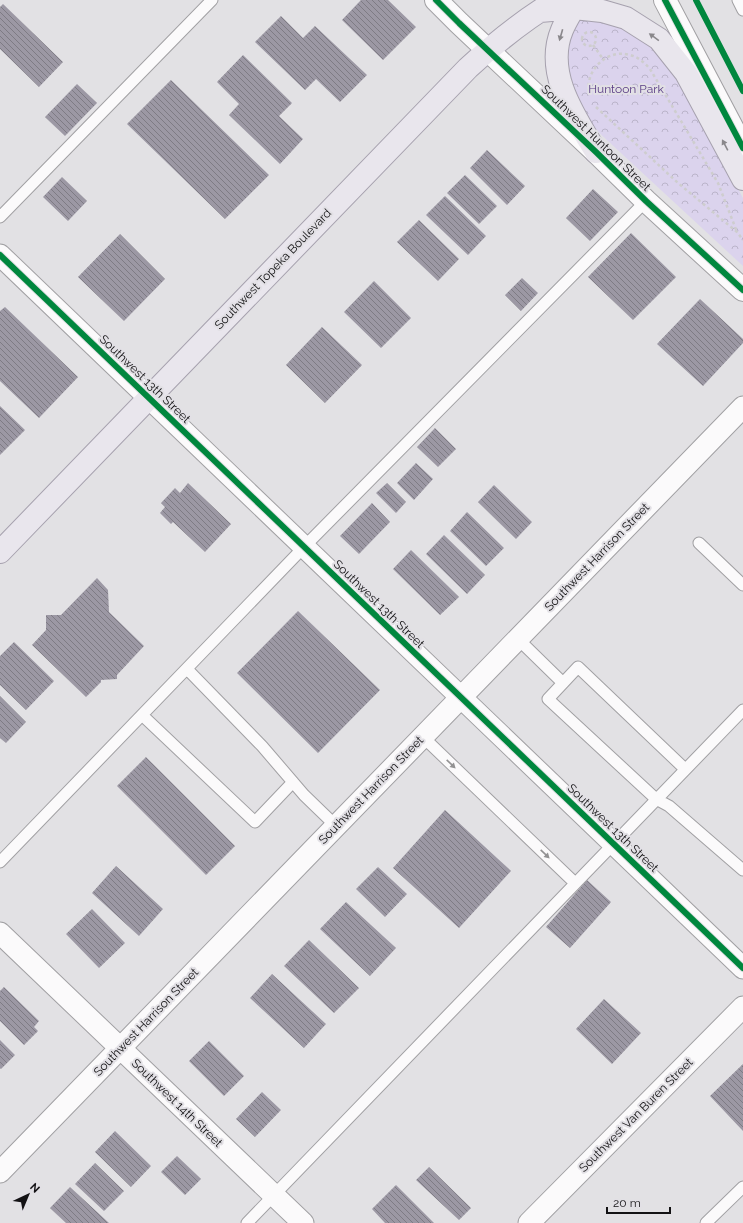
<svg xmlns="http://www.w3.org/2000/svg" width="743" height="1223" viewBox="0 0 743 1223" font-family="Raleway,sans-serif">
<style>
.forest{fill:url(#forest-crowns)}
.building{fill:url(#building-back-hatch)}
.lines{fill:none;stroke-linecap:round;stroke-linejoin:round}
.lane-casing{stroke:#a1a0a3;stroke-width:13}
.street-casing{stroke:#a1a0a3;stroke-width:23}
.secondary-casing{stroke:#a1a0a3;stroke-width:24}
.primary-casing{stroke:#a6a1ae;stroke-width:24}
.path{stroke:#cecdce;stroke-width:2.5;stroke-dasharray:3 3;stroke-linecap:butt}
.lane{stroke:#fbfafb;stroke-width:11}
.street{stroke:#fbfafb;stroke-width:21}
.secondary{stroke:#fbfafb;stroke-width:22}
.primary{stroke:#e9e6ed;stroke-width:22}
.cycleway-casing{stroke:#e2e0e5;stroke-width:8}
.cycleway{stroke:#00873e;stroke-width:6}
.oneway{fill:#89878b}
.oneway2{fill:#939293}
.labels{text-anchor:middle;stroke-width:4;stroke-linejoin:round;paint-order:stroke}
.park-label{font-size:12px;fill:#583a84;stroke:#e2e0e5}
.street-label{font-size:12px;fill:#131214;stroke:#e2e0e5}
</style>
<defs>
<pattern id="forest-crowns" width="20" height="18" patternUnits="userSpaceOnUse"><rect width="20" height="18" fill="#dbd3ed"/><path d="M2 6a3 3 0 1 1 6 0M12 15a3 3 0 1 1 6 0" fill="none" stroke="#bbb4ca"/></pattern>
<pattern id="building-back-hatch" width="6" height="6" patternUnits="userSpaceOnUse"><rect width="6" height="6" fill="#9c98a4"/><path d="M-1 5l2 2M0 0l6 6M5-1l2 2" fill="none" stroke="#7e7b84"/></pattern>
</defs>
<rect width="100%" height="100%" fill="#e2e1e4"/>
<!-- forest -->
<path class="forest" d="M 584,18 L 625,27 L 664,57 L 694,106 L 743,198 L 743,266 L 595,129 L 584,116 L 570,79 L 568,61 L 570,32 L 577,22 Z"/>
<!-- building -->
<path class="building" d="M 361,0 L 388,0 L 416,27 L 383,60 L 342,20 Z
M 3,4 L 63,62 L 39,87 L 0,49 L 0,7 Z
M 281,16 L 303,38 L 315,26 L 367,75 L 340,102 L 316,79 L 305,90 L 255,42 Z
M 243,55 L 292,103 L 279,116 L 303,139 L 280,164 L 229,115 L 239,104 L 217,82 Z
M 171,80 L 269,175 L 225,219 L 127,124 Z
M 77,84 L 97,103 L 65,136 L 45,117 Z
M 487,150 L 525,186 L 507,205 L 470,168 Z
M 465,175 L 497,206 L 479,224 L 447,193 Z
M 62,177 L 87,201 L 68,221 L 43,197 Z
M 593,189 L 618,212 L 590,241 L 566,218 Z
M 445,196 L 486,236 L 468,255 L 426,215 Z
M 419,220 L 459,259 L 438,281 L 397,242 Z
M 631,233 L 676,277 L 633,320 L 588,277 Z
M 120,234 L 165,279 L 124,321 L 78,277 Z
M 522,278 L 538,293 L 521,311 L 505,295 Z
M 374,281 L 411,318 L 381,348 L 344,312 Z
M 700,299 L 743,339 L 743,343 L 703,386 L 657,344 Z
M 5,307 L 78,377 L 39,418 L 0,381 L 0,311 Z
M 322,327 L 362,365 L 325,403 L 286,365 Z
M 0,406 L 25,430 L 0,455 Z
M 435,428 L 456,449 L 438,467 L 417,447 Z
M 416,463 L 433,479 L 414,500 L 397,483 Z
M 188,483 L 231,524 L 205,552 L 173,522 L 171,524 L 160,513 L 165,507 L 161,503 L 175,488 L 180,493 Z
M 387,483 L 406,502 L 396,513 L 376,493 Z
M 494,485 L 532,522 L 516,539 L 478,502 Z
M 372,503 L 390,522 L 359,554 L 340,536 Z
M 467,512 L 504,548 L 486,566 L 450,531 Z
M 444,535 L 485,575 L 467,594 L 426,554 Z
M 411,550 L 459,597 L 440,615 L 393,569 Z
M 97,578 L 108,590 L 109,612 L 144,646 L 117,675 L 117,679 L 101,680 L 101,682 L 86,697 L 32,645 L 46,630 L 46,615 L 61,615 Z
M 298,611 L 380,690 L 318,753 L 237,673 Z
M 14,642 L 54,681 L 26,710 L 0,685 L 0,656 Z
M 0,696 L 26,722 L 6,743 L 0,738 Z
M 146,757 L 235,846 L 206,875 L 117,786 Z
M 445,810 L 511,871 L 459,928 L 393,868 Z
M 116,866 L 163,909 L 139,936 L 92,893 Z
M 378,867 L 407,894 L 385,917 L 356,889 Z
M 587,880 L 611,902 L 570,948 L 546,927 Z
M 346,902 L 396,948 L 370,976 L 320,929 Z
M 92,909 L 125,943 L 99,968 L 66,934 Z
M 309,940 L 359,988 L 334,1013 L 284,966 Z
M 272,974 L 326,1024 L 304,1048 L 250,998 Z
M 4,987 L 39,1021 L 34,1027 L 38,1031 L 24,1045 L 0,1021 L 0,991 Z
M 604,999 L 641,1033 L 612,1064 L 576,1029 Z
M 0,1040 L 15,1055 L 1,1069 L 0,1068 Z
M 209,1041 L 244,1076 L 224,1096 L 189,1061 Z
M 743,1064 L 743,1131 L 710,1096 Z
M 262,1092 L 281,1110 L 255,1137 L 236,1119 Z
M 115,1131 L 151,1166 L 131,1187 L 95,1152 Z
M 177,1156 L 201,1179 L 185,1195 L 161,1172 Z
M 95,1163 L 124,1191 L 104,1211 L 75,1184 Z
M 429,1167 L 471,1208 L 459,1220 L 416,1180 Z
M 396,1185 L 434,1223 L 385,1223 L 372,1209 Z
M 70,1187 L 109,1223 L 66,1223 L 50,1208 Z"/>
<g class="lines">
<defs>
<path id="lane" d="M 738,0 L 743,10
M 0,217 L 212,0
M 699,543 L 743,585
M 518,639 L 563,683 L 548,699 L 656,799 L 669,806 L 743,870
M 187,669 L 262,746 L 304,795 L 336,826
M 563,683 L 578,667 L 685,769
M 142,715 L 255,822 L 293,782
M 423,737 L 575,883
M 0,862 L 304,547 L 646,201
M 247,1223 L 743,710
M 706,1223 L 743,1187"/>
<path id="street" d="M 0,255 L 743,968
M 0,933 L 303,1223
M 0,1172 L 743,407
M 529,1223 L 743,1007"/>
<path id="secondary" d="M 436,0 L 459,23 L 596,152 L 646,201 L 743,290
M 665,0 L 743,148"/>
<path id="primary" d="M 578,0 C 573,10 566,20 562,30 C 544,73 575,117 596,152
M 540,11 L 574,8 L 602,11 L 626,18 L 659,39 L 686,73 L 743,179
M 0,552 L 468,68 C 495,43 525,19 557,0"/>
</defs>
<!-- lane casing -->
<use href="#lane" class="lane-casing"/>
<!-- street casing -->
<use href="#street" class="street-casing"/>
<!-- secondary casing -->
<use href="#secondary" class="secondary-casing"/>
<!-- primary casing -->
<use href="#primary" class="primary-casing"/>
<!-- path -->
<path class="path" d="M582 39a7 7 0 1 1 14 0a7 7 0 1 1-14 0Z
M 593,45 L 603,59
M 589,92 C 585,70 608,48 630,55 C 638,57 644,62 650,69 L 718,183 L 737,232
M 596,107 L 678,183 L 737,232 L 743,240"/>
<!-- lane -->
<use href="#lane" class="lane"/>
<!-- street -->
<use href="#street" class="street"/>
<!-- secondary -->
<use href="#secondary" class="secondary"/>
<!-- primary -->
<use href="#primary" class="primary"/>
<defs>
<path id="cycleway" d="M 436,0 L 459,23 L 596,152 L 646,201 L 743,290
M 665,0 L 743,148
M 696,0 L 743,91
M 0,255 L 743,968"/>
</defs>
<!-- cycleway casing -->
<use href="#cycleway" class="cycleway-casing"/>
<!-- cycleway -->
<use href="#cycleway" class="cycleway"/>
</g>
<!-- one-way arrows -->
<defs><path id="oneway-solid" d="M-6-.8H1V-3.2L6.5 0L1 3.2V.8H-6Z"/></defs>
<g class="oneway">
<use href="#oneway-solid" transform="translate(561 35) rotate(106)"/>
<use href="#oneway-solid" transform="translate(654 37) rotate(-144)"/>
<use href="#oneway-solid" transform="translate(725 145) rotate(-118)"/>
</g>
<g class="oneway2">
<use href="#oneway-solid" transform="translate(451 764) rotate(44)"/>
<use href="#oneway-solid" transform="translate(545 854) rotate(44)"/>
</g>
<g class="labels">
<!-- park labels -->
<g class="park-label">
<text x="626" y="93">Huntoon Park</text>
</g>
<!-- street labels -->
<g class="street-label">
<text transform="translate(596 138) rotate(44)" y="4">Southwest Huntoon Street</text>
<text transform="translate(273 269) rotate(-46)" y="4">Southwest Topeka Boulevard</text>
<text transform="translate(145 379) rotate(44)" y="4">Southwest 13th Street</text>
<text transform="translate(597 557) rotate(-46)" y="4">Southwest Harrison Street</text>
<text transform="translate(379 604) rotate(44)" y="4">Southwest 13th Street</text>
<text transform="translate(371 790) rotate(-46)" y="4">Southwest Harrison Street</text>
<text transform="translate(613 828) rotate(44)" y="4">Southwest 13th Street</text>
<text transform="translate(146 1022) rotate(-46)" y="4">Southwest Harrison Street</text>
<text transform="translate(177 1103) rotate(44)" y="4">Southwest 14th Street</text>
<text transform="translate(636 1115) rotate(-45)" y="4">Southwest Van Buren Street</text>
</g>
</g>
<!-- north arrow -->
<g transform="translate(28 1195) rotate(44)" stroke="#e2e0e5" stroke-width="3" paint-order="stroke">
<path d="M0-3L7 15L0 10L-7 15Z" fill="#131214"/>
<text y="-6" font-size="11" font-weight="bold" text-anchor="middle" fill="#131214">N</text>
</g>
<!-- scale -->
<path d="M607 1207v6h63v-6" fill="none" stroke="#131214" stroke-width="2"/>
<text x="613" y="1207" font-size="12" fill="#131214" stroke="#e2e0e5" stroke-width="3" paint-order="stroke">20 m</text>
</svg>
